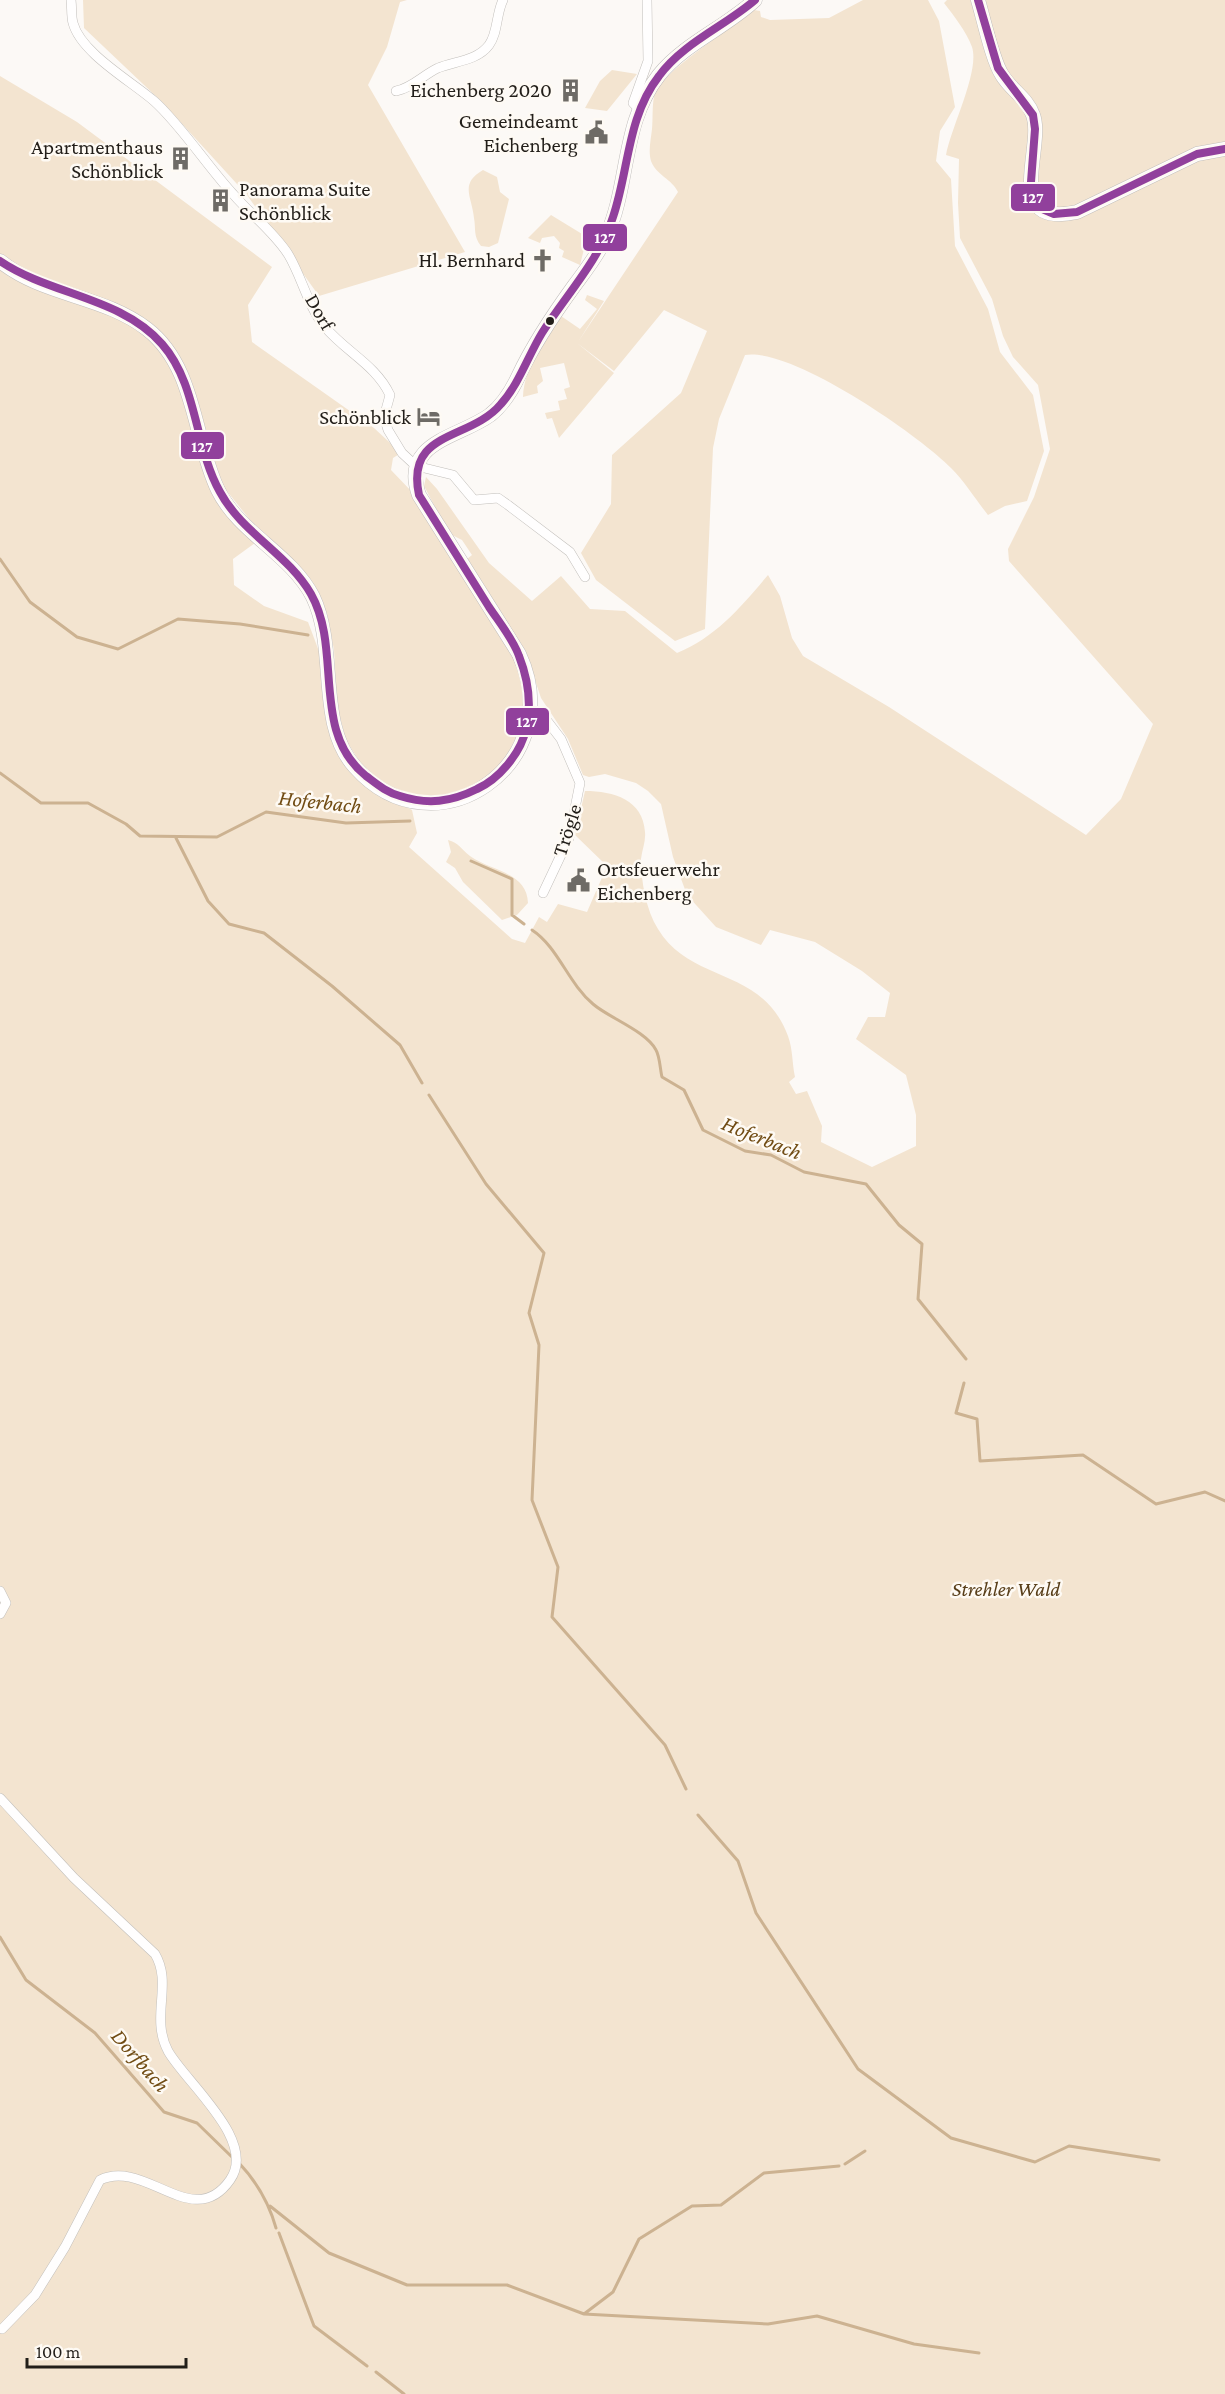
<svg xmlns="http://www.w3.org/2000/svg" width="1225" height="2394" viewBox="0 0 1225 2394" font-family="'Crimson Pro',serif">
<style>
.green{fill:#f3e4d0}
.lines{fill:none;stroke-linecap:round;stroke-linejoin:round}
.stream{stroke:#ccb291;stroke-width:3}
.street-casing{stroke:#c2bfbb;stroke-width:10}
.secondary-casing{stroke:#c2bfbb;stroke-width:15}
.street{stroke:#fffefe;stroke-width:9}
.secondary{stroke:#fffefe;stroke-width:14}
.bus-1-casing{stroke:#fefaf4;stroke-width:12}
.bus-1{stroke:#91409c;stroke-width:8}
.bus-dot{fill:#221e19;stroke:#fefaf4;stroke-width:2}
.labels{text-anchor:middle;stroke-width:5;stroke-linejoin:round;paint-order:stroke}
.poi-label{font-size:21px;fill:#221e19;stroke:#fefaf4;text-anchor:end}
.street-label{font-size:21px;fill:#221e19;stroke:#fefaf4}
.park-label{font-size:21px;font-style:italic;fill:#583e19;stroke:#fefaf4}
.water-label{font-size:22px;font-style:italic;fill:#714c14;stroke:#fefaf4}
.line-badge{stroke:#fefaf4;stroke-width:2}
.badge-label{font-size:16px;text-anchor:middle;font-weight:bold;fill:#fff}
</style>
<rect width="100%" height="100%" fill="#fcf9f6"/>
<!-- green -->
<path class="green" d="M 83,0 L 407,0 L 400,2 L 387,47 L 368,85 L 465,252 L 319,296 L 247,195 L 163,103 L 84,28 Z
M 863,0 L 928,0 L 939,21 L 955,107 L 940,131 L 936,161 L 951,179 L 955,246 L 988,309 L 1000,352 L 1033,395 L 1044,451 L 1027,501 L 1005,506 L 988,515 C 976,500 965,482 951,468 C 918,434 791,347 745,355 L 719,419 L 713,448 L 705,629 L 675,641 L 596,580 L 581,553 L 611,504 L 612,455 L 681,393 L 707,331 L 664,310 L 614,371 L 577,343 L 614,373 L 559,438 L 552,418 L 547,419 L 545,413 L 560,410 L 558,401 L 567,399 L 564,389 L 570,387 L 564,363 L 540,368 L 543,381 L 537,386 L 538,393 L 523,397 C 524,367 545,340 561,316 L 580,329 L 597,309 L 585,300 L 587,295 L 604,301 L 578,342 L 678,192 C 672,179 656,175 651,161 C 648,151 651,139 652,129 C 653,119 652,107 654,97 C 659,72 733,28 754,10 L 760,11 L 761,17 L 770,20 L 829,18 Z
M 947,0 L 1225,0 L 1225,2394 L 0,2394 L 0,269 L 125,321 L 147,335 L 166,357 L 178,380 L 200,462 L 255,543 L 233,559 L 234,585 L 264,606 L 308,622 L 323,662 L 340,751 L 354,775 L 366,786 L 412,810 L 417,833 L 409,847 L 512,939 L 525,943 L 539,917 L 547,922 L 558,904 L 587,912 L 607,866 L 575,835 L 585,791 C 614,791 643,800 645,832 C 646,841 642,850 641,859 C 641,881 646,910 658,929 C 691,984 762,966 788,1036 C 793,1050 792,1063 795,1077 L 789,1082 L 796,1094 L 807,1091 L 822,1126 L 821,1142 L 872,1167 L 916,1146 L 916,1115 L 906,1075 L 856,1039 L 868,1017 L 885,1017 L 890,993 L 862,971 L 815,942 L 770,930 L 761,945 L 716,927 L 687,895 L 673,857 L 661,804 L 648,791 L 636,783 L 605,774 L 589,777 L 583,775 L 568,739 L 541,698 L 529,662 L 467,559 L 472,555 L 462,540 L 452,535 L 445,526 L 424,486 L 426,477 L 437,489 L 489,563 L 532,601 L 561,576 L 590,609 L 625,611 L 677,653 C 716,637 741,607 768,575 L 780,596 L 792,638 L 803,656 L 889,707 L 1086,835 L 1121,799 L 1153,724 L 1009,561 L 1008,549 L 1034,497 L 1050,449 L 1038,385 L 1013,357 L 1003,336 L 992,299 L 960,238 L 958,203 L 959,159 L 946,155 C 951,127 980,71 972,47 C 966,31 954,16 944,3 Z
M 612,70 L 637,74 L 607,111 L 585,108 L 600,81 Z
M 0,76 L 77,122 L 272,267 L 248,305 L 252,342 L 374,428 L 401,453 L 393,458 L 391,470 L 414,494 L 513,656 L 525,694 L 519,738 L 494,776 L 451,795 L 429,798 L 402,792 L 383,783 L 361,764 L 346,740 L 337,706 L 334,650 L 327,614 L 312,584 L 281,548 L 258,530 L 222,485 L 157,329 L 23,270 L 0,254 Z
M 483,170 L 497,177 L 500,192 L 509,199 L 498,243 L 489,247 L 481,246 C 473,236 476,229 474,218 C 472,196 459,184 483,170 Z
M 551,215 L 587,237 L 580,265 L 562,257 L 564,251 L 559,248 L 560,243 L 554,236 L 542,238 L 540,243 L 528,238 Z
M 448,840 C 459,843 461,849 470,856 C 491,871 527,872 528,903 L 517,915 L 502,920 L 463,882 L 455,868 L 446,862 L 451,852 Z"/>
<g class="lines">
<!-- stream -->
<path class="stream" d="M 0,559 L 30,602 L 77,637 L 118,649 L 178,619 L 240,624 L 308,635
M 0,773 L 41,803 L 88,803 L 126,824 L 140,836 L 217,837 L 266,812 L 346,823 L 410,821
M 176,838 L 208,901 L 229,924 L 264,933 L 332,986 L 400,1045 L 422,1083
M 471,861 L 512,879 L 512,915 L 524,924
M 532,930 C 558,947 568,983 593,1004 C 609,1018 646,1031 656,1050 C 660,1057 660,1069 662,1077 L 684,1090 L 703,1130 L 745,1151 L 771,1155 L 804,1172 L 866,1184 L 899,1225 L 922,1244 L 918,1299 L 966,1359
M 429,1095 L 486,1184 L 544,1253 L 529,1313 L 539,1345 L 532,1500 L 558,1567 L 552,1617 L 665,1745 L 686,1789
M 964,1383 L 956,1413 L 977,1419 L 980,1461 L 1083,1455 L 1156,1504 L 1205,1492 L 1225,1501
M 698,1815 L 738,1861 L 756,1913 L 858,2069 L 951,2138 L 1035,2162 L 1069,2146 L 1159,2160
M 0,1937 L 26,1980 L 95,2033 L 164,2112 L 197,2123 L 234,2159
M 239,2163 C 257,2182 269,2203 276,2228
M 845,2164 L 865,2151
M 270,2206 L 329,2253 L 407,2285 L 507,2285 L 584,2314 L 768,2324 L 817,2316 L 914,2344 L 979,2353
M 279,2233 L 314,2326 L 367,2366
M 584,2314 L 613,2292 L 639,2239 L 692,2206 L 721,2205 L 764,2173 L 839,2166
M 376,2372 L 404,2394"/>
<defs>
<path id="street" d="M 71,0 C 72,7 71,16 73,23 C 81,53 131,81 154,101 C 180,124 208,167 233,194 C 251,215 273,231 288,254 C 302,277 308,307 325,327 C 346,352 376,365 390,395 L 384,417 L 388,430 L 402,453 L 416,466 L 453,475 L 474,500 L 498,498 L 508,505 L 570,552 L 585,577
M 396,91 C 412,88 423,75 438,68 C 455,61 477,61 489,45 C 498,33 496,14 503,0
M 639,109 L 633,103 L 648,61 L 647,0
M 530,712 L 548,722 L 561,739 L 580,783 L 569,838 L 543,893
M 0,1591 L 6,1603 L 0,1614
M 0,1798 L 74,1878 L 155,1954 C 173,1984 150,2017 168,2051 C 186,2083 258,2141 230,2180 C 193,2233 145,2158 100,2180 L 65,2247 L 35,2295 L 2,2329"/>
<path id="secondary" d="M 978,0 C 984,20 992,59 1002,75 C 1011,90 1027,98 1033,115 C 1045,146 1001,229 1077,212 L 1197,154 L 1225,149
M 0,261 C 43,296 103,295 147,329 C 196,367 193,438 218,490 C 239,533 291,554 313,597 C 338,649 316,724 355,767 C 435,857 570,763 519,654 L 419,495 C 400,442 458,438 490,415 C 504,404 512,390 519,375 C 534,343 553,315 574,286 C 585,271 598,255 606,237 C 630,185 621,123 659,75 C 685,43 725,28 755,0"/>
</defs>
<!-- street casing -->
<use href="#street" class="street-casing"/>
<!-- secondary casing -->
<use href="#secondary" class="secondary-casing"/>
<!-- street -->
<use href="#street" class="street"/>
<!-- secondary -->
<use href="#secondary" class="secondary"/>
<defs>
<path id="bus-1" d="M 978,0 L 998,68 L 1033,115 L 1035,129 L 1031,182 L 1033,197 L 1040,208 L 1054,214 L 1077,212 L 1197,154 L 1225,149
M 0,261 C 50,295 121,297 162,344 C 198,385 194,446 220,492 C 242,533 288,554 311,594 C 343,651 310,731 366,776 C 378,785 386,792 400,796 C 428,805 451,802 477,789 C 499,779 521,753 526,729 C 532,704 528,679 519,656 C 513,639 499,622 489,607 C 466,570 442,532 419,495 C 405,430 470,441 501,404 C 519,384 528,356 542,333 C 566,295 599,261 613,217 C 629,170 627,117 659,76 C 683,43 725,26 755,0"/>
</defs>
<!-- bus-1 casing -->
<use href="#bus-1" class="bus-1-casing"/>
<!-- bus-1 -->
<use href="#bus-1" class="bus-1"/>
</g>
<!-- icons -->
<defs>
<symbol id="building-bare" viewBox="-9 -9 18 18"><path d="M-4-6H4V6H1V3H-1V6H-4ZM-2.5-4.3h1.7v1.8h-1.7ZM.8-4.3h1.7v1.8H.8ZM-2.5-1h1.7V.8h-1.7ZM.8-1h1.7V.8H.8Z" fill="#6e6b66" stroke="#fefaf4" stroke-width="2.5" paint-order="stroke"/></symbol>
<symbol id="civic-bare" viewBox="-9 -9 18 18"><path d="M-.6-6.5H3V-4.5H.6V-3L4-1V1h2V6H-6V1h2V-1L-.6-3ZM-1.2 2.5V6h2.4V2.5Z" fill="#6e6b66" stroke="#fefaf4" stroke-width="2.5" paint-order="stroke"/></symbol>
<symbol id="church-bare" viewBox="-9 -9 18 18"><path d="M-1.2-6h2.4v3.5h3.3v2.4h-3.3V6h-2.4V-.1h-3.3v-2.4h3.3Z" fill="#6e6b66" stroke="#fefaf4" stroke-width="2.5" paint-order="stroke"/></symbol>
<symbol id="hotel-bare" viewBox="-9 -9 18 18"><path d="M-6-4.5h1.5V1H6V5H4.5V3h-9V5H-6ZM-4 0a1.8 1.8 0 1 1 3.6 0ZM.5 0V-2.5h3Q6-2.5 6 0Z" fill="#6e6b66" stroke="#fefaf4" stroke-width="2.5" paint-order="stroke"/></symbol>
</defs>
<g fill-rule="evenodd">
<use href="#building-bare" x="554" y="74" width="33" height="33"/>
<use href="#civic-bare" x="580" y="116" width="33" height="33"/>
<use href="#building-bare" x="164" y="142" width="33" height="33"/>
<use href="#building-bare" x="204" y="184" width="33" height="33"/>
<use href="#church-bare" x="526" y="244" width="33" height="33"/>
<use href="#hotel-bare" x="412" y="400" width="33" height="33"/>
<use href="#civic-bare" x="562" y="864" width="33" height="33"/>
</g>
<!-- markers -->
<circle class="bus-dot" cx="550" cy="321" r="5"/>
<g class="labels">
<!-- poi labels -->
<g class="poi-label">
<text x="552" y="97">Eichenberg 2020</text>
<text x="578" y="128">Gemeindeamt<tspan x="578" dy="24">Eichenberg</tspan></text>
<text x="163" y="154">Apartmenthaus<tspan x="163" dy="24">Schönblick</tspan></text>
<text x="239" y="196" text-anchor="start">Panorama Suite<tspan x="239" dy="24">Schönblick</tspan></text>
<text x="525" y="267">Hl. Bernhard</text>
<text x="411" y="424">Schönblick</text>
<text x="597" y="876" text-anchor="start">Ortsfeuerwehr<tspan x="597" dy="24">Eichenberg</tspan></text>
</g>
<!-- street labels -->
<g class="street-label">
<text transform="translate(320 312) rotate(60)" y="7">Dorf</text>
<text transform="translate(567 830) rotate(-72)" y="7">Trögle</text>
</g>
<!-- park labels -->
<g class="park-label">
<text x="1006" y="1596">Strehler Wald</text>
</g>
<!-- water labels -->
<g class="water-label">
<text transform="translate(320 801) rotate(6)" y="8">Hoferbach</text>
<text transform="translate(762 1137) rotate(22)" y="8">Hoferbach</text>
<text transform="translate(141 2060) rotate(49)" y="8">Dorfbach</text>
</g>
</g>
<g class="line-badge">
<rect x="1010" y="183" width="46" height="29" rx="6" fill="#91409c"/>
<rect x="582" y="223" width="46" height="29" rx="6" fill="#91409c"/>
<rect x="180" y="431" width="45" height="29" rx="6" fill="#91409c"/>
<rect x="505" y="707" width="45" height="29" rx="6" fill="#91409c"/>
</g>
<g class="badge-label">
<text x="1033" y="203">127</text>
<text x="605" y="243">127</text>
<text x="202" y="452">127</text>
<text x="527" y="727">127</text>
</g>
<!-- scale -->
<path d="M27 2358v9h159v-9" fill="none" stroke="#221e19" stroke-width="3"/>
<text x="36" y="2358" font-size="18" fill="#221e19" stroke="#fefaf4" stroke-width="4.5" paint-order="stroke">100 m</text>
</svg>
